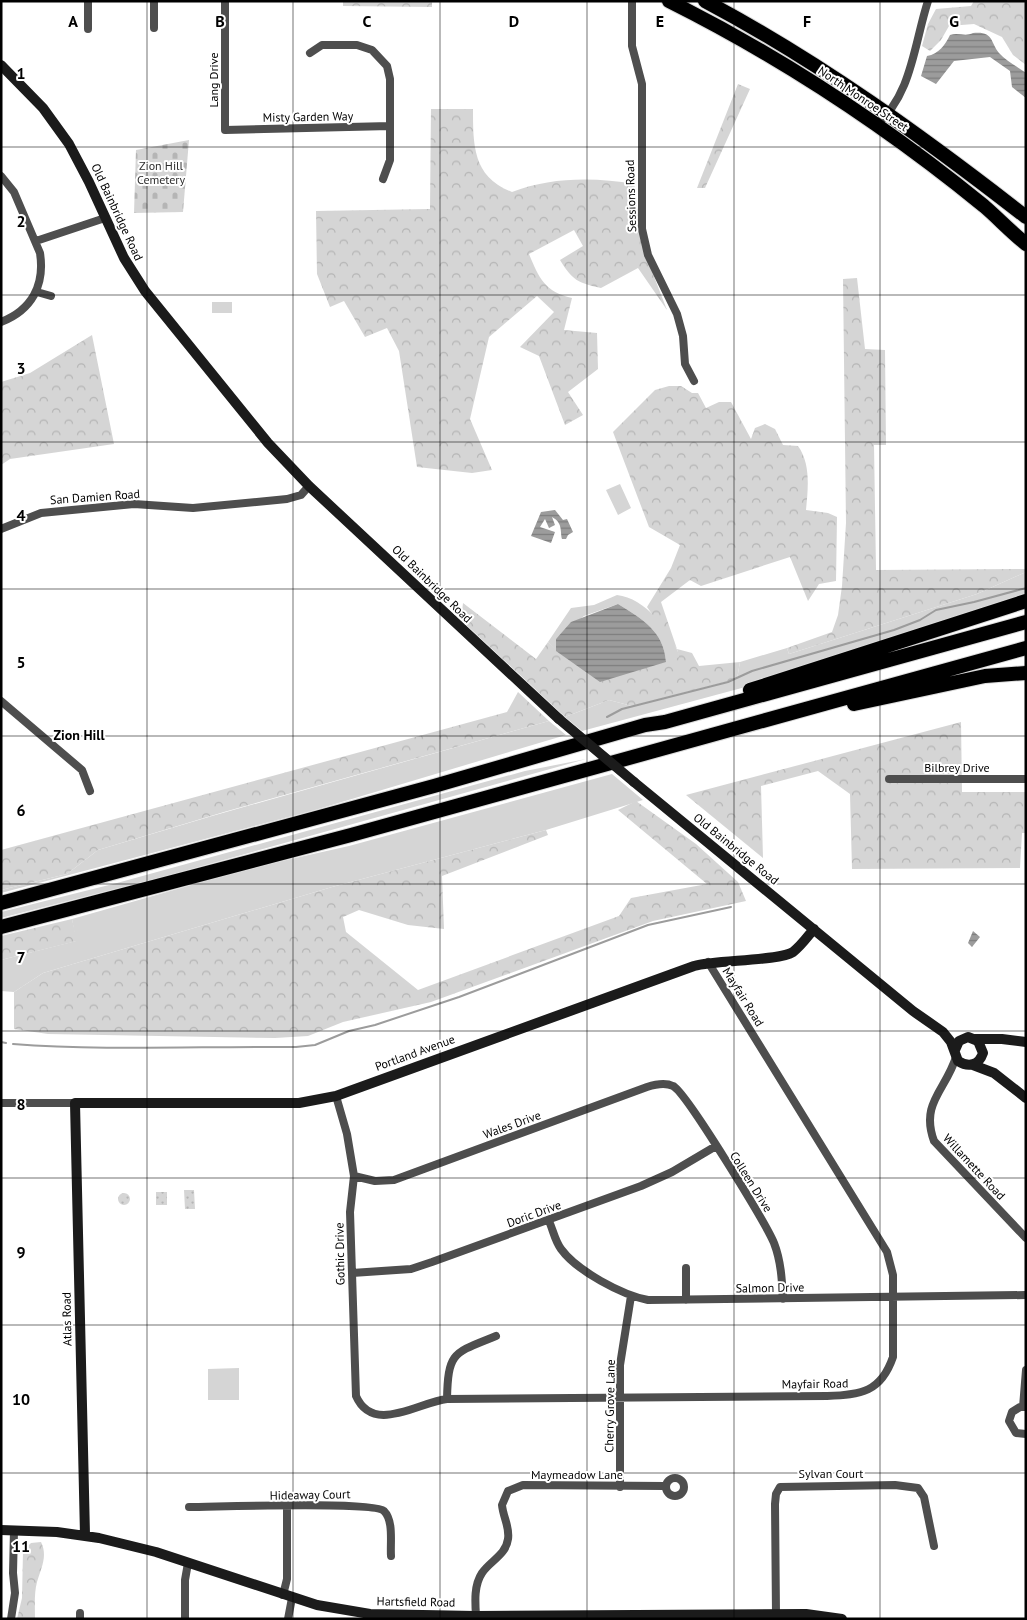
<svg xmlns="http://www.w3.org/2000/svg" width="1027" height="1620" viewBox="0 0 1027 1620" font-family="'PT Sans',sans-serif">
<style>
.grass{fill:#d5d5d5}
.forest{fill:url(#forest-crowns)}
.cemetery{fill:url(#cemetery-stones)}
.park{fill:url(#park-dots)}
.water{fill:url(#water-rules)}
.lines{fill:none;stroke-linecap:round;stroke-linejoin:round}
.stream{stroke:#9c9c9c;stroke-width:2}
.highway-casing{stroke:#dbdbdb;stroke-width:16}
.street{stroke:#4e4e4e;stroke-width:8}
.secondary{stroke:#1b1b1b;stroke-width:10}
.highway{stroke:#000;stroke-width:14}
.secondary-bridge{stroke:#1b1b1b;stroke-width:10}
.grid{fill:none;stroke:#000;stroke-width:1;stroke-opacity:0.55}
.labels{text-anchor:middle;stroke-width:4;stroke-linejoin:round;paint-order:stroke}
.street-label{font-size:12px;fill:#000;stroke:#fff}
.park-label{font-size:12px;fill:#2c2c2c;stroke:#fff}
.neighbourhood-label{font-size:14px;font-weight:bold;fill:#000;stroke:#fff}
.grid-label{font-size:16px;text-anchor:middle;font-weight:bold;fill:#000;stroke:#fff;stroke-width:4;stroke-linejoin:round;paint-order:stroke}
</style>
<defs>
<pattern id="forest-crowns" width="20" height="18" patternUnits="userSpaceOnUse" patternTransform="scale(1.25)"><rect width="20" height="18" fill="#d5d5d5"/><path d="M2 6a3 3 0 1 1 6 0M12 15a3 3 0 1 1 6 0" fill="none" stroke="#b5b5b5"/></pattern>
<pattern id="cemetery-stones" width="16" height="16" patternUnits="userSpaceOnUse" patternTransform="scale(1.25)"><rect width="16" height="16" fill="#d5d5d5"/><path d="M2 7V4a2 2 0 0 1 4 0v3zM10 15v-3a2 2 0 0 1 4 0v3z" fill="#b5b5b5"/></pattern>
<pattern id="park-dots" width="8" height="8" patternUnits="userSpaceOnUse" patternTransform="scale(1.25)"><rect width="8" height="8" fill="#d5d5d5"/><path d="M2 2h.1M6 6h.1" fill="none" stroke="#b5b5b5" stroke-width="1.8" stroke-linecap="round"/></pattern>
<pattern id="water-rules" width="6" height="5" patternUnits="userSpaceOnUse" patternTransform="scale(1.25)"><rect width="6" height="5" fill="#9c9c9c"/><path d="M0 2.5h6" fill="none" stroke="#7d7d7d"/></pattern>
</defs>
<rect width="100%" height="100%" fill="#fff"/>
<!-- grass -->
<path class="grass" d="M 212,302 L 232,302 L 232,313 L 212,313 Z
M 620,484 L 631,508 L 618,515 L 606,490 Z
M 1026,572 L 1026,599 L 797,673 L 582,731 L 565,717 L 609,700 L 632,706 L 737,679 L 740,662 L 787,648 L 789,654 L 977,594 Z
M 617,595 C 645,598 671,631 680,657 L 666,662 C 664,631 642,619 618,604 L 584,616 L 556,639 L 556,651 L 548,642 L 571,608 L 594,605 Z
M 549,721 L 566,735 L 315,810 L 1,893 L 1,890 L 67,874 L 98,850 L 212,816 Z
M 586,759 L 166,876 L 1,918 L 1,912 L 117,883 L 525,771 Z
M 612,774 L 643,800 L 546,830 L 332,887 L 43,973 L 14,992 L 1,991 L 1,960 L 76,941 L 72,919 L 251,868 L 349,846 Z
M 239,1368 L 239,1400 L 208,1400 L 208,1369 Z"/>
<!-- forest -->
<path class="forest" d="M 343,1 L 432,1 L 432,7 L 343,6 Z
M 974,1 L 1026,1 L 1026,65 L 1013,55 L 1002,37 L 974,24 L 949,26 L 941,40 L 930,51 L 922,46 L 928,24 L 936,9 L 971,6 Z
M 738,84 L 750,89 L 705,188 L 697,188 Z
M 431,109 L 473,109 C 473,146 473,177 512,192 C 550,177 595,177 634,184 L 643,248 L 667,310 L 638,268 L 601,288 C 578,283 572,280 560,260 L 583,246 L 574,230 L 529,254 C 539,278 545,292 572,298 L 564,330 L 597,333 L 598,369 L 568,392 L 583,415 L 565,425 L 539,356 L 520,347 L 554,312 L 537,296 L 489,337 L 470,419 L 492,470 L 472,473 L 417,467 L 399,351 L 387,328 L 365,337 L 344,301 L 330,307 L 317,274 L 316,211 L 430,209 Z
M 857,278 L 865,349 L 885,350 L 886,445 L 874,445 L 876,570 L 1026,569 L 1026,572 L 977,594 L 789,654 L 787,648 L 832,632 L 838,615 L 842,586 L 846,523 L 843,279 Z
M 92,335 L 114,444 L 10,459 L 1,465 L 1,382 L 30,373 Z
M 669,386 L 681,386 L 692,393 L 698,393 L 706,408 L 719,402 L 731,402 L 751,439 L 755,428 L 765,424 L 775,429 L 783,445 L 798,446 C 811,464 808,489 806,510 L 828,513 L 837,517 L 836,581 L 819,584 L 808,601 L 790,557 L 701,586 L 690,580 L 661,602 L 677,649 L 692,653 L 699,666 L 740,662 L 737,679 L 632,706 L 609,700 L 565,717 L 461,620 L 463,603 L 536,659 L 548,642 L 557,651 L 600,681 L 679,657 L 677,649 L 647,607 L 671,568 L 680,545 L 649,527 L 613,432 L 655,390 Z
M 518,692 L 549,721 L 224,812 L 98,850 L 67,874 L 1,890 L 1,850 L 507,712 Z
M 961,722 L 962,792 L 1026,792 L 1026,833 L 1022,833 L 1020,868 L 852,869 L 850,794 L 818,771 L 761,786 L 763,858 L 686,795 Z
M 636,801 L 696,844 L 738,882 L 746,901 L 653,921 L 431,1002 L 343,1022 L 308,1036 L 275,1038 L 48,1034 L 14,1029 L 14,992 L 43,973 L 332,887 L 546,830 L 548,835 L 442,876 L 444,929 L 408,925 L 359,910 L 343,917 L 346,932 L 418,990 L 619,916 L 631,898 L 707,884 L 618,810 Z
M 72,919 L 77,941 L 1,960 L 1,936 Z
M 41,1542 C 48,1556 41,1568 37,1582 C 34,1593 35,1607 35,1619 L 17,1619 L 22,1598 L 23,1551 L 31,1543 Z"/>
<!-- cemetery -->
<path class="cemetery" d="M 189,140 L 183,212 L 134,213 L 136,150 Z"/>
<!-- park -->
<path class="park" d="M 184,1190 L 194,1190 L 195,1209 L 185,1209 Z
M 156,1192 L 167,1192 L 167,1205 L 156,1205 Z
M118 1199a6 6 0 1 1 12 0a6 6 0 1 1-12 0Z"/>
<!-- water -->
<path class="water" d="M 973,33 C 994,31 990,42 999,53 C 1006,61 1018,67 1026,73 L 1026,98 L 1012,87 L 1010,71 L 990,57 L 954,61 L 936,84 L 921,76 L 927,56 C 939,54 945,45 950,35 C 958,32 965,37 973,33 Z
M 555,510 L 563,520 L 567,519 L 573,532 L 568,535 L 566,539 L 562,539 C 560,531 563,523 552,517 L 555,525 L 549,528 L 545,519 L 540,527 L 555,532 L 551,543 L 531,536 L 541,512 Z
M 618,604 C 642,619 664,631 666,662 L 600,682 L 556,651 L 556,639 L 571,622 Z
M 973,931 L 980,937 L 972,947 L 968,943 Z"/>
<g class="lines">
<!-- stream -->
<path class="stream" d="M 607,717 L 622,709 L 728,682 L 752,671 L 894,630 L 920,620 L 936,610 L 974,602 L 1026,588
M 1,1042 L 6,1043
M 13,1044 C 105,1051 203,1046 296,1047 L 315,1045 L 349,1031 L 375,1025 L 459,997 L 648,925 L 731,907"/>
<defs>
<path id="highway" d="M 669,1 C 781,57 887,127 984,206 C 998,218 1011,232 1026,244
M 705,1 C 820,62 923,137 1026,217
M 750,690 L 1026,601
M 854,704 L 985,676 L 1026,673
M 1,903 L 434,786 L 645,725 L 665,722 L 1026,622
M 1,927 L 351,835 L 1026,648"/>
</defs>
<!-- highway casing -->
<use href="#highway" class="highway-casing"/>
<!-- street -->
<path class="street" d="M 88,1 L 88,29
M 154,1 L 154,28
M 225,1 L 225,130 L 390,126
M 632,1 L 632,46 L 642,84 L 642,229 L 648,255 L 677,314 L 683,336 L 685,364 L 694,381
M 310,53 L 322,45 L 357,45 L 372,50 L 387,66 L 390,79 L 390,160 L 383,179
M 876,125 C 912,95 914,44 928,1
M 1,176 L 14,192 L 40,253 C 45,285 32,310 1,322
M 36,241 L 105,218
M 37,292 L 51,296
M 1,529 L 41,513 L 134,504 L 193,508 L 287,499 L 301,495 L 309,486
M 1,701 L 82,770 L 90,791
M 889,779 L 1026,779
M 956,1057 C 946,1090 920,1103 934,1141 L 1026,1238
M 336,1096 L 347,1134 L 354,1176 L 350,1212 L 356,1396 C 373,1435 419,1402 447,1399 L 827,1396 C 861,1395 881,1392 893,1357 L 893,1275 L 887,1252 L 708,962
M 1,1103 L 75,1103
M 354,1176 L 375,1181 L 394,1180 L 647,1087 C 656,1084 665,1082 673,1086 C 686,1092 766,1224 774,1243 C 781,1261 782,1280 783,1299
M 549,1221 C 553,1230 555,1241 561,1249 C 577,1271 622,1295 648,1300 L 1026,1295
M 686,1268 L 686,1300
M 352,1273 L 411,1269 L 432,1262 L 641,1186 L 672,1172 L 716,1146
M 447,1399 C 448,1351 454,1353 496,1336
M 1023,1407 L 1026,1370
M 1026,1407 L 1020,1407 L 1012,1412 L 1009,1421 L 1016,1433 L 1026,1434
M666 1487a9 9 0 1 1 18 0a9 9 0 1 1-18 0Z
M 620,1487 L 620,1365 L 631,1296
M 189,1507 C 215,1507 373,1501 384,1511 C 394,1521 390,1543 391,1556
M 283,1595 L 287,1579 L 287,1507
M 776,1614 L 775,1504 L 776,1494 L 780,1487 L 895,1485 L 918,1488 L 924,1497 L 934,1546
M 476,1616 C 475,1601 474,1585 482,1573 C 490,1561 506,1555 508,1539 C 510,1527 503,1517 502,1505 L 508,1491 L 523,1485 L 665,1486
M 11,1619 L 15,1593 L 13,1573 L 14,1530
M 80,1619 L 80,1613
M 185,1619 L 185,1580 L 188,1563
M 288,1619 L 292,1598"/>
<!-- secondary -->
<path class="secondary" d="M 1,65 L 43,108 L 69,144 L 89,182 L 124,258 L 145,291 L 268,443 L 309,486 L 559,719
M 634,782 L 913,1011 L 943,1032 L 951,1042 L 958,1061 C 969,1068 979,1065 983,1053 L 978,1041 L 968,1037 L 959,1041 L 955,1050
M 975,1039 L 1002,1039 L 1026,1042
M 973,1065 L 994,1073 L 1026,1098
M 1,1530 L 57,1532 L 99,1538 L 156,1552 L 317,1605 L 370,1614 L 475,1616 L 806,1614 L 842,1619
M 85,1535 L 75,1103 L 299,1103 L 336,1096 L 694,966 C 716,960 779,961 793,952 C 801,946 808,936 814,929"/>
<!-- highway -->
<use href="#highway" class="highway"/>
<!-- secondary-bridge -->
<path class="secondary-bridge" d="M 559,719 L 634,782"/>
</g>
<!-- grid -->
<path class="grid" d="M 147,1 L 147,1619M 293,1 L 293,1619M 440,1 L 440,1619M 587,1 L 587,1619M 734,1 L 734,1619M 880,1 L 880,1619M 1,147 L 1026,147M 1,295 L 1026,295M 1,442 L 1026,442M 1,589 L 1026,589M 1,736 L 1026,736M 1,884 L 1026,884M 1,1031 L 1026,1031M 1,1178 L 1026,1178M 1,1325 L 1026,1325M 1,1473 L 1026,1473"/>
<g class="labels">
<!-- street labels -->
<g class="street-label">
<text transform="translate(214 80) rotate(-90)" y="4">Lang Drive</text>
<text transform="translate(863 99) rotate(34)" y="4">North Monroe Street</text>
<text transform="translate(308 117) rotate(-1)" y="4">Misty Garden Way</text>
<text transform="translate(631 196) rotate(-92)" y="4">Sessions Road</text>
<text transform="translate(117 212) rotate(65)" y="4">Old Bainbridge Road</text>
<text transform="translate(95 497) rotate(-4)" y="4">San Damien Road</text>
<text transform="translate(432 584) rotate(44)" y="4">Old Bainbridge Road</text>
<text x="957" y="772">Bilbrey Drive</text>
<text transform="translate(736 849) rotate(39)" y="4">Old Bainbridge Road</text>
<text transform="translate(743 997) rotate(58)" y="4">Mayfair Road</text>
<text transform="translate(415 1053) rotate(-20)" y="4">Portland Avenue</text>
<text transform="translate(512 1125) rotate(-20)" y="4">Wales Drive</text>
<text transform="translate(974 1167) rotate(47)" y="4">Willamette Road</text>
<text transform="translate(751 1182) rotate(58)" y="4">Colleen Drive</text>
<text transform="translate(534 1214) rotate(-20)" y="4">Doric Drive</text>
<text transform="translate(340 1254) rotate(-91)" y="4">Gothic Drive</text>
<text transform="translate(770 1288) rotate(-1)" y="4">Salmon Drive</text>
<text transform="translate(67 1319) rotate(-91)" y="4">Atlas Road</text>
<text transform="translate(815 1384) rotate(-1)" y="4">Mayfair Road</text>
<text transform="translate(610 1406) rotate(-89)" y="4">Cherry Grove Lane</text>
<text x="831" y="1478">Sylvan Court</text>
<text x="577" y="1479">Maymeadow Lane</text>
<text transform="translate(310 1495) rotate(-1)" y="4">Hideaway Court</text>
<text transform="translate(416 1602) rotate(1)" y="4">Hartsfield Road</text>
</g>
<!-- park labels -->
<g class="park-label">
<text x="161" y="170">Zion Hill<tspan x="161" dy="14">Cemetery</tspan></text>
</g>
<!-- neighbourhood labels -->
<g class="neighbourhood-label">
<text x="79" y="740">Zion Hill</text>
</g>
</g>
<g class="grid-label">
<text x="73" y="27">A</text>
<text x="220" y="27">B</text>
<text x="367" y="27">C</text>
<text x="514" y="27">D</text>
<text x="660" y="27">E</text>
<text x="807" y="27">F</text>
<text x="954" y="27">G</text>
<text x="21" y="79">1</text>
<text x="21" y="227">2</text>
<text x="21" y="374">3</text>
<text x="21" y="521">4</text>
<text x="21" y="668">5</text>
<text x="21" y="816">6</text>
<text x="21" y="963">7</text>
<text x="21" y="1110">8</text>
<text x="21" y="1258">9</text>
<text x="21" y="1405">10</text>
<text x="21" y="1552">11</text>
</g>
<!-- border -->
<rect width="1027" height="1620" fill="none" stroke="#000000" stroke-width="5"/>
</svg>
